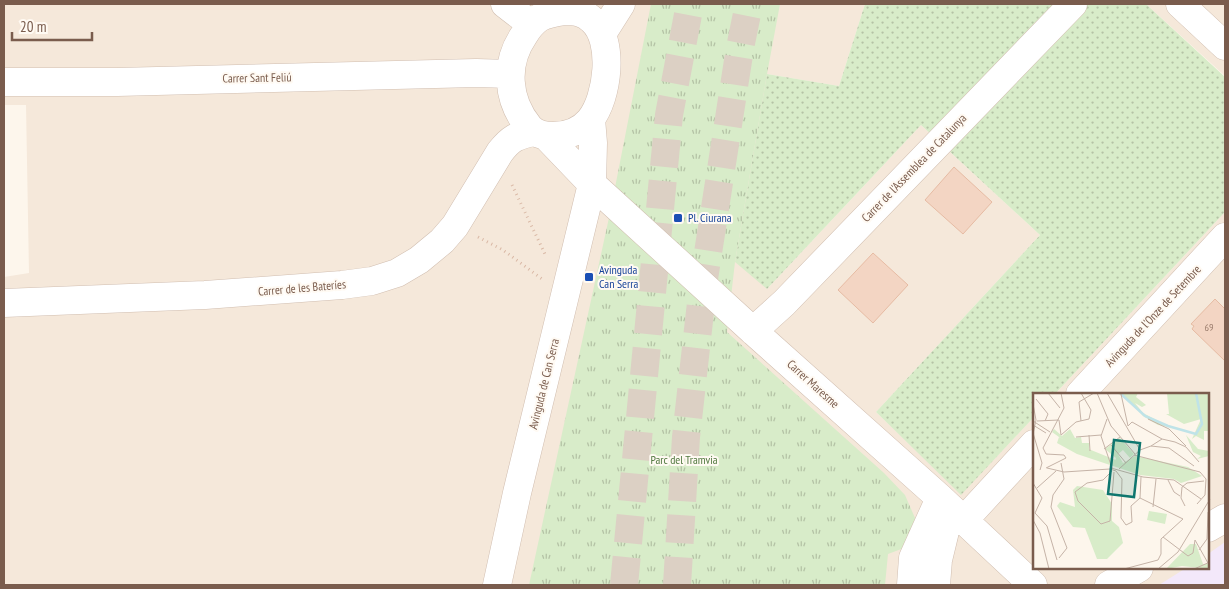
<svg xmlns="http://www.w3.org/2000/svg" width="1229" height="589" viewBox="0 0 1229 589" font-family="'PT Sans Narrow',sans-serif">
<style>
.residential{fill:#f5e8da}
.education{fill:#f3e8fa}
.grass{fill:url(#grass-dots)}
.park{fill:url(#park-tufts)}
.building{fill:#f3d5c3;stroke:#e6bba3}
.lines{fill:none;stroke-linecap:round;stroke-linejoin:round}
.highway-tunnel{stroke:#dcd0c4;stroke-width:28;stroke-dasharray:28 14;stroke-linecap:butt}
.minor-casing{stroke:#d1beb0;stroke-width:29}
.path{stroke:#d9b8a5;stroke-width:3;stroke-dasharray:1 4;stroke-linecap:butt}
.minor{stroke:#fff;stroke-width:28}
.transit-dot{fill:#1a4fb4;stroke:#fffaf3;stroke-width:2}
.labels{text-anchor:middle;stroke-width:4;stroke-linejoin:round;paint-order:stroke}
.number-label{font-size:10px;fill:#987a6a}
.street-label{font-size:12px;fill:#7a5c4d;stroke:#fffaf3}
.transit-label{font-size:12px;fill:#164399;stroke:#fffaf3;text-anchor:start}
.park-label{font-size:12px;fill:#537a41;stroke:#fffaf3}
.inset-river{fill:none;stroke:#bfe3e8;stroke-width:2.5}
.inset-road{fill:none;stroke:#c5b3a7;stroke-width:1}
.view{fill:#0f766e;fill-opacity:0.15;stroke:#0f766e;stroke-width:2.5}
.inset-edge{fill:none;stroke:#7a5c4d;stroke-width:2.5}
</style>
<defs>
<pattern id="grass-dots" width="8" height="8" patternUnits="userSpaceOnUse" patternTransform="scale(1.25)"><rect width="8" height="8" fill="#d8ecc9"/><path d="M2 2h.1M6 6h.1" fill="none" stroke="#b4c2a5" stroke-width="1.8" stroke-linecap="round"/></pattern>
<pattern id="park-tufts" width="24" height="20" patternUnits="userSpaceOnUse" patternTransform="scale(1.25)"><rect width="24" height="20" fill="#d8ecc9"/><path d="M3 7l-1-3M5 7V3M7 7l1-3M15 17l-1-3M17 17v-4M19 17l1-3" fill="none" stroke="#b4c2a5"/></pattern>
</defs>
<rect width="100%" height="100%" fill="#fdf6ec"/>
<!-- residential -->
<path class="residential" d="M 4,4 L 865,4 L 839,86 L 767,74 L 767,289 L 921,125 L 1040,235 L 876,412 L 961,494 L 1034,417 L 1034,568 L 1208,568 L 1208,394 L 1055,394 L 1225,212 L 1225,585 L 4,585 L 4,277 L 29,273 L 26,105 L 4,105 Z
M 1146,4 L 1225,4 L 1225,77 L 1225,76 Z"/>
<!-- education -->
<path class="education" d="M 1225,542 L 1225,585 L 1159,585 L 1186,568 L 1208,568 L 1208,554 Z"/>
<!-- grass -->
<path class="grass" d="M 865,4 L 1146,4 L 1225,77 L 1225,212 L 1055,394 L 1034,394 L 1034,417 L 961,495 L 876,412 L 1040,235 L 921,125 L 767,289 L 735,262 L 767,74 L 839,86 Z"/>
<!-- park -->
<path class="park" d="M 651,4 L 780,4 L 767,74 L 735,262 L 727,332 L 884,473 L 905,495 L 915,518 L 912,545 L 888,554 L 885,585 L 529,585 L 610,213 Z"/>
<!-- building -->
<path class="building" d="M 954,167 L 992,202 L 963,234 L 925,200 Z
M 873,253 L 908,285 L 873,323 L 838,290 Z
M 1215,299 L 1225,309 L 1225,361 L 1192,329 L 1194,326 L 1191,324 Z"/>
<g class="lines">
<!-- highway-tunnel -->
<path class="highway-tunnel" d="M 624,585 L 669,115 L 690,4
M 677,585 L 686,437 L 703,285 L 740,48 L 749,4"/>
<defs>
<path id="minor" d="M 505,4 L 531,24
M 1180,4 L 1225,46
M 564,11 C 575,11 584,12 592,20 C 615,40 608,98 590,120 C 581,131 567,136 553,136 C 543,136 535,134 529,127 C 507,100 504,64 524,35 C 528,28 532,23 539,18 C 546,14 556,12 564,11 Z
M 602,34 L 621,4
M 4,82 L 117,82 L 476,73 L 510,74
M 546,136 L 592,184 L 753,331 L 940,498 L 1033,585
M 4,303 L 205,295 L 342,285 L 372,281 L 397,273 L 419,260 L 442,241 L 455,226 L 500,152 C 511,138 516,136 533,132
M 753,331 L 784,303 L 1073,4
M 1080,394 L 1225,237
M 964,520 L 1034,444
M 1208,528 L 1225,518
M 497,585 L 517,493 L 592,184 L 593,143 L 591,119
M 911,585 L 913,558 L 940,498
M 936,585 L 938,560 L 945,531 L 941,501
M 1109,585 L 1139,568"/>
</defs>
<!-- minor casing -->
<use href="#minor" class="minor-casing"/>
<!-- path -->
<path class="path" d="M 512,185 L 545,254 L 547,255
M 478,237 L 503,250 L 542,279"/>
<!-- minor -->
<use href="#minor" class="minor"/>
</g>
<!-- markers -->
<g class="transit-dot">
<rect x="673" y="213" width="10" height="10" rx="2.5"/>
<rect x="584" y="272" width="10" height="10" rx="2.5"/>
</g>
<g class="labels">
<!-- number labels -->
<g class="number-label">
<text x="1209" y="331">69</text>
</g>
<!-- street labels -->
<g class="street-label">
<text transform="translate(257 78) rotate(-1)" y="4">Carrer Sant Feliú</text>
<text transform="translate(914 168) rotate(-46)" y="4">Carrer de l'Assemblea de Catalunya</text>
<text transform="translate(302 288) rotate(-5)" y="4">Carrer de les Bateríes</text>
<text transform="translate(1153 316) rotate(-47)" y="4">Avinguda de l'Onze de Setembre</text>
<text transform="translate(544 384) rotate(-76)" y="4">Avinguda de Can Serra</text>
<text transform="translate(813 384) rotate(42)" y="4">Carrer Maresme</text>
</g>
<!-- transit labels -->
<g class="transit-label">
<text x="688" y="222">Pl. Ciurana</text>
<text x="599" y="274">Avinguda<tspan x="599" dy="14">Can Serra</tspan></text>
</g>
<!-- park labels -->
<g class="park-label">
<text x="684" y="464">Parc del Tramvia</text>
</g>
</g>
<!-- overview -->
<g transform="translate(1033 393)">
<rect width="176" height="176" fill="#fdf6ec"/>
<path d="M 83,0 L 105,0 L 103,4 L 113,12 L 109,14 L 102,10 L 110,20 L 137,34 L 125,32 L 110,23 L 92,4 ZM 134,0 L 176,0 L 176,38 L 171,38 L 171,47 L 163,43 L 159,46 L 168,26 L 151,31 L 133,21 L 136,21 ZM 21,36 L 29,43 L 37,36 L 42,45 L 48,44 L 49,50 L 56,50 L 56,59 L 26,44 L 19,39 ZM 153,42 L 165,56 L 176,58 L 176,63 L 164,66 L 168,63 L 160,59 ZM 87,45 L 101,61 L 97,65 L 90,57 L 85,61 L 90,70 L 82,68 L 83,65 L 72,56 Z" fill="#d8ecc9"/>
<path d="M 157,151 L 163,151 L 170,171 L 176,171 L 176,176 L 149,173 L 133,176 Z" fill="#d8ecc9"/>
<path d="M 26,44 L 90,70 L 102,63 L 155,74 L 169,83 L 148,90 L 141,86 L 107,82 L 44,61 L 24,50 ZM 44,93 L 70,97 L 79,111 L 79,128 L 86,134 L 90,150 L 74,166 L 64,166 L 52,135 L 40,134 L 24,113 L 27,109 L 42,114 L 40,97 Z" fill="#d8ecc9"/>
<path d="M 116,118 L 134,121 L 132,131 L 114,127 Z" fill="#d8ecc9"/>
<path class="inset-river" d="M 88,1 L 112,23 L 135,33 L 163,41 L 169,31 L 163,0"/>
<path class="inset-road" d="M 15,0 L 27,15M 64,0 L 78,33 L 102,61M 74,0 L 107,57M 88,1 L 95,33 L 99,29 L 129,46M 3,6 L 15,21 L 12,28M 0,11 L 3,27 L 0,41M 74,26 L 68,43 L 79,75M 115,26 L 136,36 L 153,53M 0,28 L 17,39M 4,28 L 26,27 L 28,42 L 43,29 L 56,26 L 58,17 L 48,0M 48,28 L 46,9 L 61,0M 0,32 L 13,40M 0,40 L 9,70 L 7,77M 56,42 L 57,58M 43,44 L 68,42M 78,52 L 93,70M 118,53 L 129,46 L 142,49 L 153,54 L 166,69M 71,56 L 87,44M 101,62 L 167,79M 13,75 L 33,65 L 31,62 L 13,61 L 10,55 L 31,15 L 28,0M 14,75 L 31,79 L 77,76 L 83,78 L 89,86 L 88,125 L 93,132 L 99,129 L 98,113 L 107,105 L 150,126 L 128,146 L 128,161 L 125,167 L 91,176M 78,75 L 110,84 L 141,87 L 168,106M 86,76 L 107,57 L 118,53 L 136,55 L 161,73M 79,78 L 70,87 L 54,90 L 42,99 L 45,108 L 68,131 L 77,128 L 81,79M 135,87 L 141,99 L 147,103M 0,90 L 9,105 L 2,120 L 14,133 L 24,167M 149,94 L 154,90 L 171,88M 149,94 L 148,105 L 152,113M 4,95 L 23,78M 107,105 L 108,84M 164,111 L 172,102 L 173,86 L 167,79M 120,114 L 123,86M 0,127 L 7,140 L 16,176M 130,144 L 155,163 L 160,160 L 162,147M 162,147 L 175,170M 166,157 L 174,146 L 175,119M 26,165 L 34,155 L 18,114 L 20,102 L 31,86 L 28,70M 125,176 L 145,159 L 177,106M 161,176 L 177,169"/>
<path class="view" d="M 81,47 L 107,50 L 101,104 L 75,101 Z"/>
<rect width="176" height="176" class="inset-edge"/>
</g>
<!-- border -->
<rect width="1229" height="589" fill="none" stroke="#7a5c4d" stroke-width="10"/>
<!-- scale -->
<path d="M12 32v8h80v-8" fill="none" stroke="#7a5c4d" stroke-width="2.5"/>
<text x="20" y="32" font-size="15" fill="#7a5c4d" stroke="#fffaf3" stroke-width="4" paint-order="stroke">20 m</text>
</svg>
